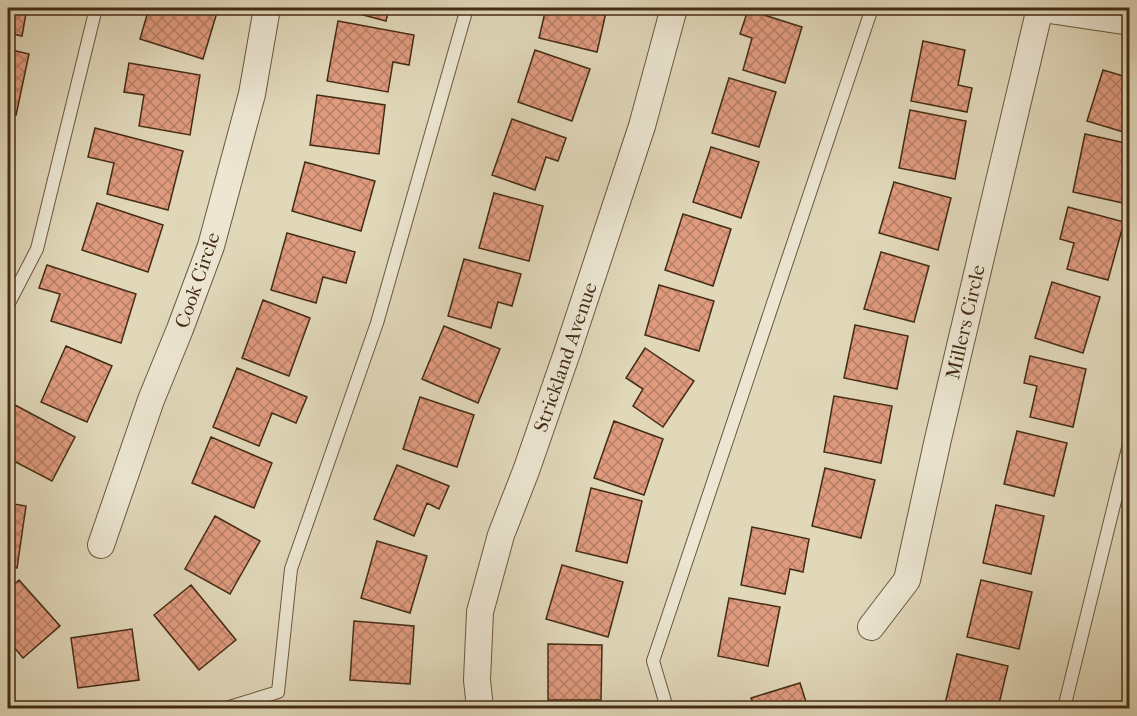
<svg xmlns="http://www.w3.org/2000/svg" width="1137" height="716" viewBox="0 0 1137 716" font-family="'IM FELL French Canon',serif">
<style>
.building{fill:url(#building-cross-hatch);stroke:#442c14;stroke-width:1.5}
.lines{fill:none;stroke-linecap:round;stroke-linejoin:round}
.service-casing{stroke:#6b573e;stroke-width:14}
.minor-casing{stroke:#6b573e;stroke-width:28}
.service{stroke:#ece6d2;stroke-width:12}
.minor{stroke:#ece6d2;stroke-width:26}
.labels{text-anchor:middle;stroke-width:4.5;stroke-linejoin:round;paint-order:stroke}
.street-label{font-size:20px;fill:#442c14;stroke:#ece6d2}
</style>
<defs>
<pattern id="building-cross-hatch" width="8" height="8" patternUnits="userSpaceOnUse" patternTransform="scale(1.5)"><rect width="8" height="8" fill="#e09b7f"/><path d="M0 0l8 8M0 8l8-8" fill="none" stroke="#b77f67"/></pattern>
</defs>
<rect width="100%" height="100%" fill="#e1d8ba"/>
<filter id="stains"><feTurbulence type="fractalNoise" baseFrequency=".00333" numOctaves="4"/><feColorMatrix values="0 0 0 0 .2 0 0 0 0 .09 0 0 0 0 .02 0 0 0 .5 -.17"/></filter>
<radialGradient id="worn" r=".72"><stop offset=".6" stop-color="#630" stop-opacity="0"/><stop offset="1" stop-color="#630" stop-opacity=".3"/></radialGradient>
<!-- building -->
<path class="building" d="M 8,8 L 27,8 L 22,36 L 8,33 Z
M 149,8 L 218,9 L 203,59 L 140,39 Z
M 337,8 L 389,8 L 386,21 Z
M 546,8 L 607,8 L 597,52 L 539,38 Z
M 748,10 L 802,27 L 785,83 L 743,70 L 752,38 L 740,34 Z
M 338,21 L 414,35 L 409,65 L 393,62 L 388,92 L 327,81 Z
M 923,41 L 965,50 L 958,85 L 972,88 L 967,112 L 911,101 Z
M 8,49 L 29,54 L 16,115 L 8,113 Z
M 535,50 L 590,69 L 572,121 L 518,102 Z
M 129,63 L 200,75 L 190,135 L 139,126 L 144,95 L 124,92 Z
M 1103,70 L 1130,78 L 1130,134 L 1087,121 Z
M 729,78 L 776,92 L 759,147 L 712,133 Z
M 317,95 L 385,105 L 379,154 L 310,145 Z
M 910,110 L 966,121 L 955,179 L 899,168 Z
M 512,119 L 566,138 L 558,161 L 546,157 L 535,190 L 492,175 Z
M 95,128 L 183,151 L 168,210 L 107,194 L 114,163 L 88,157 Z
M 1085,134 L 1130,144 L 1130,172 L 1123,203 L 1073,192 Z
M 711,147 L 759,162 L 741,218 L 693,202 Z
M 305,162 L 375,181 L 361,231 L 292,211 Z
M 894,182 L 951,198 L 938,250 L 879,233 Z
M 494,193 L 543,206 L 529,261 L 479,248 Z
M 97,203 L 163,225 L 148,272 L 82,250 Z
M 1068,207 L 1124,222 L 1108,280 L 1067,269 L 1074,243 L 1060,239 Z
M 683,214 L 731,229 L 713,286 L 665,270 Z
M 287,233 L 355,252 L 346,283 L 323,277 L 316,303 L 271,290 Z
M 881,252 L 929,266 L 914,322 L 864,309 Z
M 464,259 L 521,274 L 512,306 L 498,302 L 491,328 L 448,316 Z
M 47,265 L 136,294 L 121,343 L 51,321 L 60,294 L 39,288 Z
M 1052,282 L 1100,297 L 1083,353 L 1035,338 Z
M 659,285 L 714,301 L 699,351 L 645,335 Z
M 263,300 L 310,318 L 289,376 L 242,358 Z
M 855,325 L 908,336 L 897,389 L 844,378 Z
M 444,326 L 500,349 L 478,403 L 422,379 Z
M 66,346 L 112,366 L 87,422 L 41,402 Z
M 645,348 L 694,381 L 663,427 L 633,406 L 643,389 L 626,378 Z
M 1030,356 L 1086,369 L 1073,427 L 1030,417 L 1037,386 L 1024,383 Z
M 237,368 L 307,397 L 296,423 L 272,413 L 259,446 L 213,427 Z
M 834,396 L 892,406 L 881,463 L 824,452 Z
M 420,397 L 474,415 L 457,467 L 403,449 Z
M 15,405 L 75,437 L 52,481 L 8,458 L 8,420 Z
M 614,421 L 663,439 L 644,495 L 594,478 Z
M 1017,431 L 1067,443 L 1054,496 L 1004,484 Z
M 211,437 L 272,463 L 254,508 L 192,483 Z
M 397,465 L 449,486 L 439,509 L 427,503 L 414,536 L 374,519 Z
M 825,468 L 875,480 L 861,538 L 812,526 Z
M 591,488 L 642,501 L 627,563 L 576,551 Z
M 8,503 L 26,506 L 17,568 L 8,567 Z
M 996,505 L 1044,516 L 1031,574 L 983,563 Z
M 215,516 L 260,541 L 230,594 L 185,569 Z
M 752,527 L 809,539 L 803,572 L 790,569 L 785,594 L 741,585 Z
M 377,541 L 427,556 L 410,613 L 361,598 Z
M 562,565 L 623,582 L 608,637 L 546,619 Z
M 19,580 L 60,626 L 23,658 L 8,640 L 8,590 Z
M 981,580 L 1032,592 L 1019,649 L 967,637 Z
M 191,585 L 236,640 L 199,670 L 154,615 Z
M 729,598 L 780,607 L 768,666 L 718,656 Z
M 354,621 L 414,626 L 410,684 L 350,680 Z
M 132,629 L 139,680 L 78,688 L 71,638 Z
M 548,644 L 602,645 L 601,700 L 548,700 Z
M 957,654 L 1008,666 L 998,708 L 944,708 Z
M 800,683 L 808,708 L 755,708 L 751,698 Z
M 363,703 L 415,703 L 415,708 L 363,708 Z"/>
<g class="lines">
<defs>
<path id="service" d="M 8,305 L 37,249 L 96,8
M 226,708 L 278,692 L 291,569 L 377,323 L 467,8
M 667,708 L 653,661 L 872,8
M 1064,708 L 1130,440"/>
<path id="minor" d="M 1036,8 L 1130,22
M 101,545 L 151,400 L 180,329 L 211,246 L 252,94 L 267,8
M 871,627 L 907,580 L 938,439 L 1040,8
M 480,708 L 477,680 L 480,612 L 501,535 L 526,471 L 568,350 L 642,126 L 674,8"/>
</defs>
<!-- service casing -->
<use href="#service" class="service-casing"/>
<!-- minor casing -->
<use href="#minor" class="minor-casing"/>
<!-- service -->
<use href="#service" class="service"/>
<!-- minor -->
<use href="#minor" class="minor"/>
</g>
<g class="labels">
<!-- street labels -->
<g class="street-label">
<text transform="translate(197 280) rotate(-71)" y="7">Cook Circle</text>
<text transform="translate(965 322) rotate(-77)" y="7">Millers Circle</text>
<text transform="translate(565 357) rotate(-71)" y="7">Strickland Avenue</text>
</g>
</g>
<!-- margin -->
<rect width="1137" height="716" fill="none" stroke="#e1d8ba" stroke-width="30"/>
<rect x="9" y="9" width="1119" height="698" fill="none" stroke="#442c14" stroke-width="3"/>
<rect x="15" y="15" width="1107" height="686" fill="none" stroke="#442c14" stroke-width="1.5"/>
<rect width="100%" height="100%" filter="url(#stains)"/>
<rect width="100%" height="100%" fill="url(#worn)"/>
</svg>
